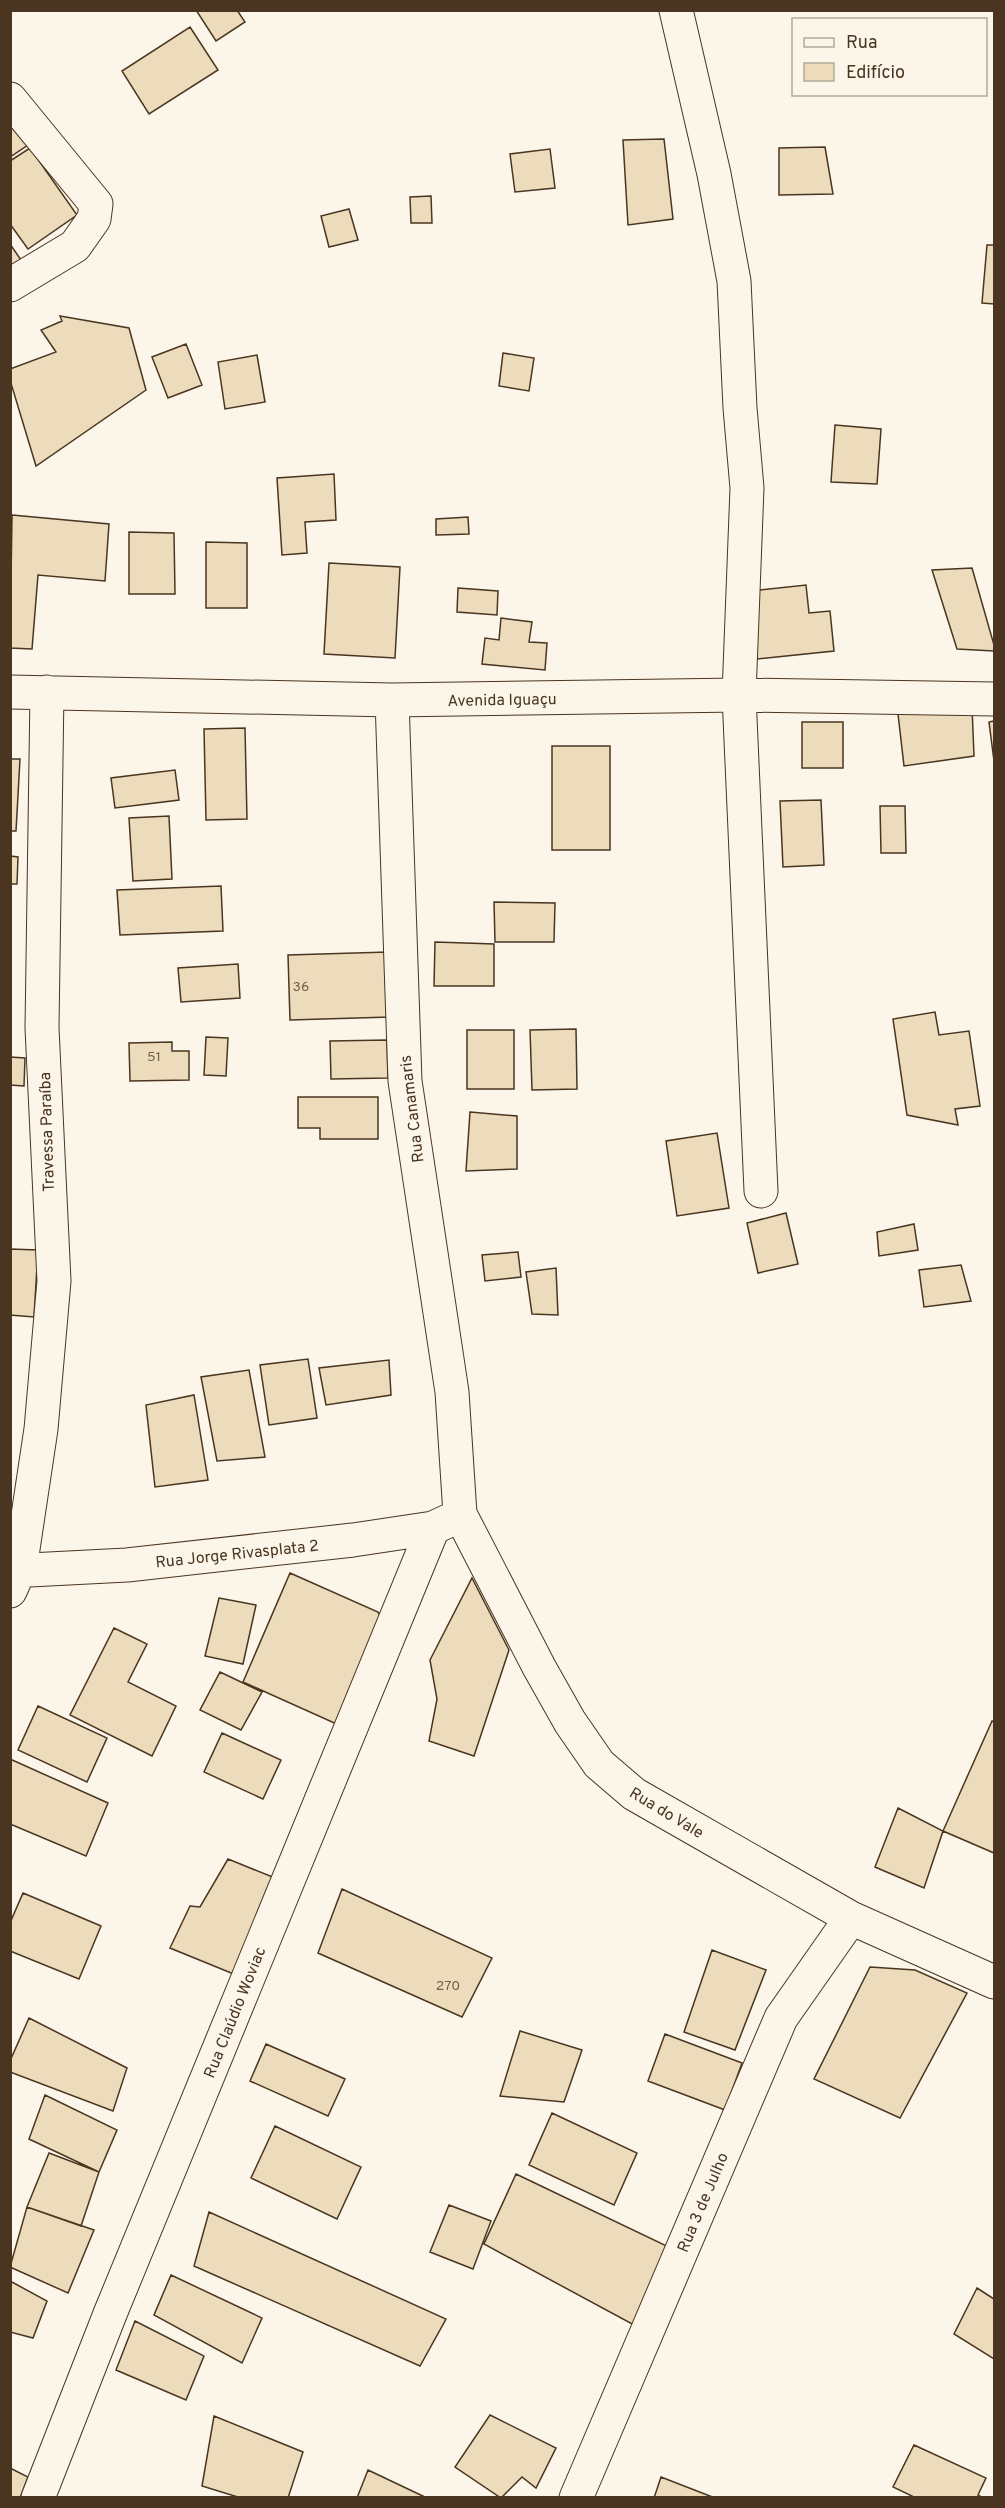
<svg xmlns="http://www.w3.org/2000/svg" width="1005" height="2508" viewBox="0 0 1005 2508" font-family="Overpass,sans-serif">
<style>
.building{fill:#ecdcbc;stroke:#4a3520;stroke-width:1.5}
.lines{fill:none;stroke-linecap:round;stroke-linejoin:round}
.minor-casing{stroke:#4a3520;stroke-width:35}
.minor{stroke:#fbf6e9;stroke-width:33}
.labels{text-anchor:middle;stroke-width:4.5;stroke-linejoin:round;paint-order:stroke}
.number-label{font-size:14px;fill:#725f47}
.street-label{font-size:16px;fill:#4a3520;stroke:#fbf6e9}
</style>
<rect width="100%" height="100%" fill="#fbf6e9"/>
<!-- building -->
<path class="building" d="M 196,10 L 237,10 L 245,22 L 216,41 Z
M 190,27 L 218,70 L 149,114 L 122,71 Z
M 10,121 L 28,145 L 10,157 Z
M 664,139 L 673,219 L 628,225 L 623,140 Z
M 825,147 L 833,194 L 779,195 L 779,148 Z
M 30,148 L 77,215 L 28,249 L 10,224 L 10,161 Z
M 550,149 L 555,188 L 515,192 L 510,154 Z
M 431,196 L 432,223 L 411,223 L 410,197 Z
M 349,209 L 358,240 L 329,247 L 321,216 Z
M 10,244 L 21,260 L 10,267 Z
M 987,245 L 994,245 L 994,304 L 982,303 Z
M 60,316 L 129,328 L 146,390 L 36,466 L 10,380 L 10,369 L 56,352 L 41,330 L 62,321 Z
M 186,344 L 202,385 L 168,398 L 152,357 Z
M 503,353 L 534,358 L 529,391 L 499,386 Z
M 257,355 L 265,402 L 225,409 L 218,362 Z
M 835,425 L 881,429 L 877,484 L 831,482 Z
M 334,474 L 336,520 L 305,522 L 307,553 L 282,555 L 277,478 Z
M 12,515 L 109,524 L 105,581 L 38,575 L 32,649 L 10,648 Z
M 468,517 L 469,534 L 436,535 L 436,519 Z
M 129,532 L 174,533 L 175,594 L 129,594 Z
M 206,542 L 247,543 L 247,608 L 206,608 Z
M 329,563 L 400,567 L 395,658 L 324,654 Z
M 972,568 L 994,645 L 994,651 L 957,649 L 932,570 Z
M 806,585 L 809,613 L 830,611 L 834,651 L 757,659 L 750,591 Z
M 458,588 L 498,591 L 497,615 L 457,612 Z
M 501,618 L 532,622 L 529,642 L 547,643 L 545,670 L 482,664 L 485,638 L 499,640 Z
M 972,707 L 974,756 L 904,766 L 898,714 Z
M 994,721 L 994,761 L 989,722 Z
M 802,722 L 843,722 L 843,768 L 802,768 Z
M 245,728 L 247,819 L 206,820 L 204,729 Z
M 552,746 L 610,746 L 610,850 L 552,850 Z
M 10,759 L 20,759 L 16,831 L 10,831 Z
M 175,770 L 179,800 L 115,808 L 111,778 Z
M 821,800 L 824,865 L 783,867 L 780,801 Z
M 880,806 L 905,806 L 906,853 L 881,853 Z
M 169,816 L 172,879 L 133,881 L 129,818 Z
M 10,856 L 18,857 L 17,884 L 10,884 Z
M 221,886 L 223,931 L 120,935 L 117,890 Z
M 494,902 L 555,903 L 554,942 L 495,942 Z
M 435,942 L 494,944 L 494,986 L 434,986 Z
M 388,952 L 390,1017 L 290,1020 L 288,955 Z
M 238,964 L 240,998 L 181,1002 L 178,968 Z
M 935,1012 L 939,1035 L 969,1031 L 980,1106 L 955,1109 L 958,1125 L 907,1115 L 893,1019 Z
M 576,1029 L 577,1089 L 532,1090 L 530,1030 Z
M 467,1030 L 514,1030 L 514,1089 L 467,1089 Z
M 206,1037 L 228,1038 L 226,1076 L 204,1075 Z
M 387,1040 L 388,1078 L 331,1079 L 330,1041 Z
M 172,1042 L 172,1051 L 189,1051 L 189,1080 L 130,1081 L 129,1043 Z
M 10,1057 L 25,1058 L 24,1086 L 10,1085 Z
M 298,1097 L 378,1097 L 378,1139 L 320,1139 L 320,1128 L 298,1128 Z
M 470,1112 L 517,1116 L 517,1169 L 466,1171 Z
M 717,1133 L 729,1208 L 677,1216 L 666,1141 Z
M 786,1213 L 798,1264 L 758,1273 L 747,1223 Z
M 914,1224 L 918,1250 L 879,1256 L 877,1232 Z
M 10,1249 L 38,1250 L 34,1317 L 10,1315 Z
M 518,1252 L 521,1277 L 485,1281 L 482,1255 Z
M 961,1265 L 971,1301 L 924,1307 L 919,1270 Z
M 556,1268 L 558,1315 L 532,1314 L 526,1272 Z
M 308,1359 L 317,1418 L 269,1425 L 260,1365 Z
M 389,1360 L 391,1395 L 326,1405 L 319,1368 Z
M 249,1370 L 265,1457 L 217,1461 L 201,1377 Z
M 194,1395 L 208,1480 L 155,1487 L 146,1405 Z
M 290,1573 L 378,1612 L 385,1624 L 341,1726 L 243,1682 Z
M 472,1578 L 509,1650 L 474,1756 L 429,1741 L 437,1699 L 430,1660 Z
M 219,1598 L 256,1605 L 243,1664 L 205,1656 Z
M 114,1628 L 147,1644 L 128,1682 L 176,1706 L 152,1756 L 70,1715 Z
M 220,1672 L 262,1692 L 241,1730 L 200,1710 Z
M 38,1706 L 107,1738 L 87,1782 L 18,1750 Z
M 992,1721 L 994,1722 L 994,1853 L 943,1831 Z
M 222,1733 L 281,1760 L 263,1799 L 204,1772 Z
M 10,1759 L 108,1803 L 86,1856 L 10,1824 Z
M 898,1808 L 943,1831 L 924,1888 L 875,1867 Z
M 228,1859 L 275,1878 L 241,1977 L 170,1948 L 190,1906 L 200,1907 Z
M 342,1889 L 492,1958 L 462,2017 L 318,1953 Z
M 23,1893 L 101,1926 L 79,1979 L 10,1951 L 10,1923 Z
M 712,1950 L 766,1970 L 735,2050 L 684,2032 Z
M 870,1967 L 915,1970 L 967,1993 L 900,2118 L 814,2079 Z
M 29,2018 L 127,2068 L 113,2111 L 10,2072 L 10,2061 Z
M 520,2031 L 582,2050 L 564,2102 L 500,2096 Z
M 665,2034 L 742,2063 L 725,2110 L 648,2081 Z
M 266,2044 L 345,2079 L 328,2116 L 250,2081 Z
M 45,2095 L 117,2130 L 99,2172 L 29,2139 Z
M 552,2113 L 637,2153 L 614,2205 L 529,2165 Z
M 275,2126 L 361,2167 L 337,2219 L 251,2178 Z
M 49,2153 L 99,2172 L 81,2226 L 27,2207 Z
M 516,2174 L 673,2249 L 634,2325 L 484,2244 Z
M 449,2205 L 491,2221 L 473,2269 L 430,2252 Z
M 27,2207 L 94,2230 L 68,2293 L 10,2267 Z
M 209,2212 L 446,2319 L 420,2366 L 194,2266 Z
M 171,2275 L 262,2318 L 242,2363 L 154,2315 Z
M 10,2281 L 47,2301 L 33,2338 L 10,2332 Z
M 977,2288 L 994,2299 L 994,2359 L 954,2334 Z
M 135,2321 L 204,2356 L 186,2400 L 116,2370 Z
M 490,2415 L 556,2448 L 536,2488 L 522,2477 L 501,2498 L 455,2467 Z
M 214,2416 L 303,2452 L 288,2498 L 241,2498 L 202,2486 Z
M 914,2445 L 986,2478 L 978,2495 L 983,2498 L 916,2498 L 893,2487 Z
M 10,2468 L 28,2477 L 20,2498 L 10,2498 Z
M 368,2470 L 427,2498 L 357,2498 Z
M 661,2477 L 715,2498 L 654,2498 Z"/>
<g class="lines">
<defs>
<path id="minor" d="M 676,10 L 714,174 L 734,281 L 740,408 L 747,488 L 739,695 L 761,1191
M 10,99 L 96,204 L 94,219 L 75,246 L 10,285
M 10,692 L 392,700 L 739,695 L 994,699
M 392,700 L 405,1081 L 452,1392 L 460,1514 L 539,1667 L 570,1722 L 599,1764 L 634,1794 L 851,1918 L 994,1982
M 10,1571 L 127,1565 L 353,1540 L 433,1528 L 448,1521
M 10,1591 L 20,1569 L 41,1429 L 54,1281 L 42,1028 L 47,692
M 38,2498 L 110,2314 L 433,1528
M 576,2498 L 781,2018 L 851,1918"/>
</defs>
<!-- minor casing -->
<use href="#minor" class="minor-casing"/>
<!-- minor -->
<use href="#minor" class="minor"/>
</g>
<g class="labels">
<!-- number labels -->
<g class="number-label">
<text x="301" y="991">36</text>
<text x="154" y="1061">51</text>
<text x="448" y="1990">270</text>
</g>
<!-- street labels -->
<g class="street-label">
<text transform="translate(502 699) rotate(-1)" y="6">Avenida Iguaçu</text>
<text transform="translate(411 1109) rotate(-97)" y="6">Rua Canamaris</text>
<text transform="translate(46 1132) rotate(-92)" y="6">Travessa Paraíba</text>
<text transform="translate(237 1553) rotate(-6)" y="6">Rua Jorge Rivasplata 2</text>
<text transform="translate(667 1812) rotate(31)" y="6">Rua do Vale</text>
<text transform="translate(234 2012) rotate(-68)" y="6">Rua Claúdio Woviac</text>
<text transform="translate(702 2202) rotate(-67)" y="6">Rua 3 de Julho</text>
</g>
</g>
<!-- border -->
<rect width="1005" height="2508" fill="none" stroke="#4a3520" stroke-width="24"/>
<!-- legend -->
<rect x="792" y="18" width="195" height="78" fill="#fbf6e9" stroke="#b4a999" stroke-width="1.5"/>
<rect x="804" y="38" width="30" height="9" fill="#fbf6e9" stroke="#b4a999" stroke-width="1.5"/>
<text x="846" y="48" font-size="18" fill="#4a3520">Rua</text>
<rect x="804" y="63" width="30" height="18" fill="#ecdcbc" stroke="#b4a999" stroke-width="1.5"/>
<text x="846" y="78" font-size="18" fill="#4a3520">Edifício</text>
</svg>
